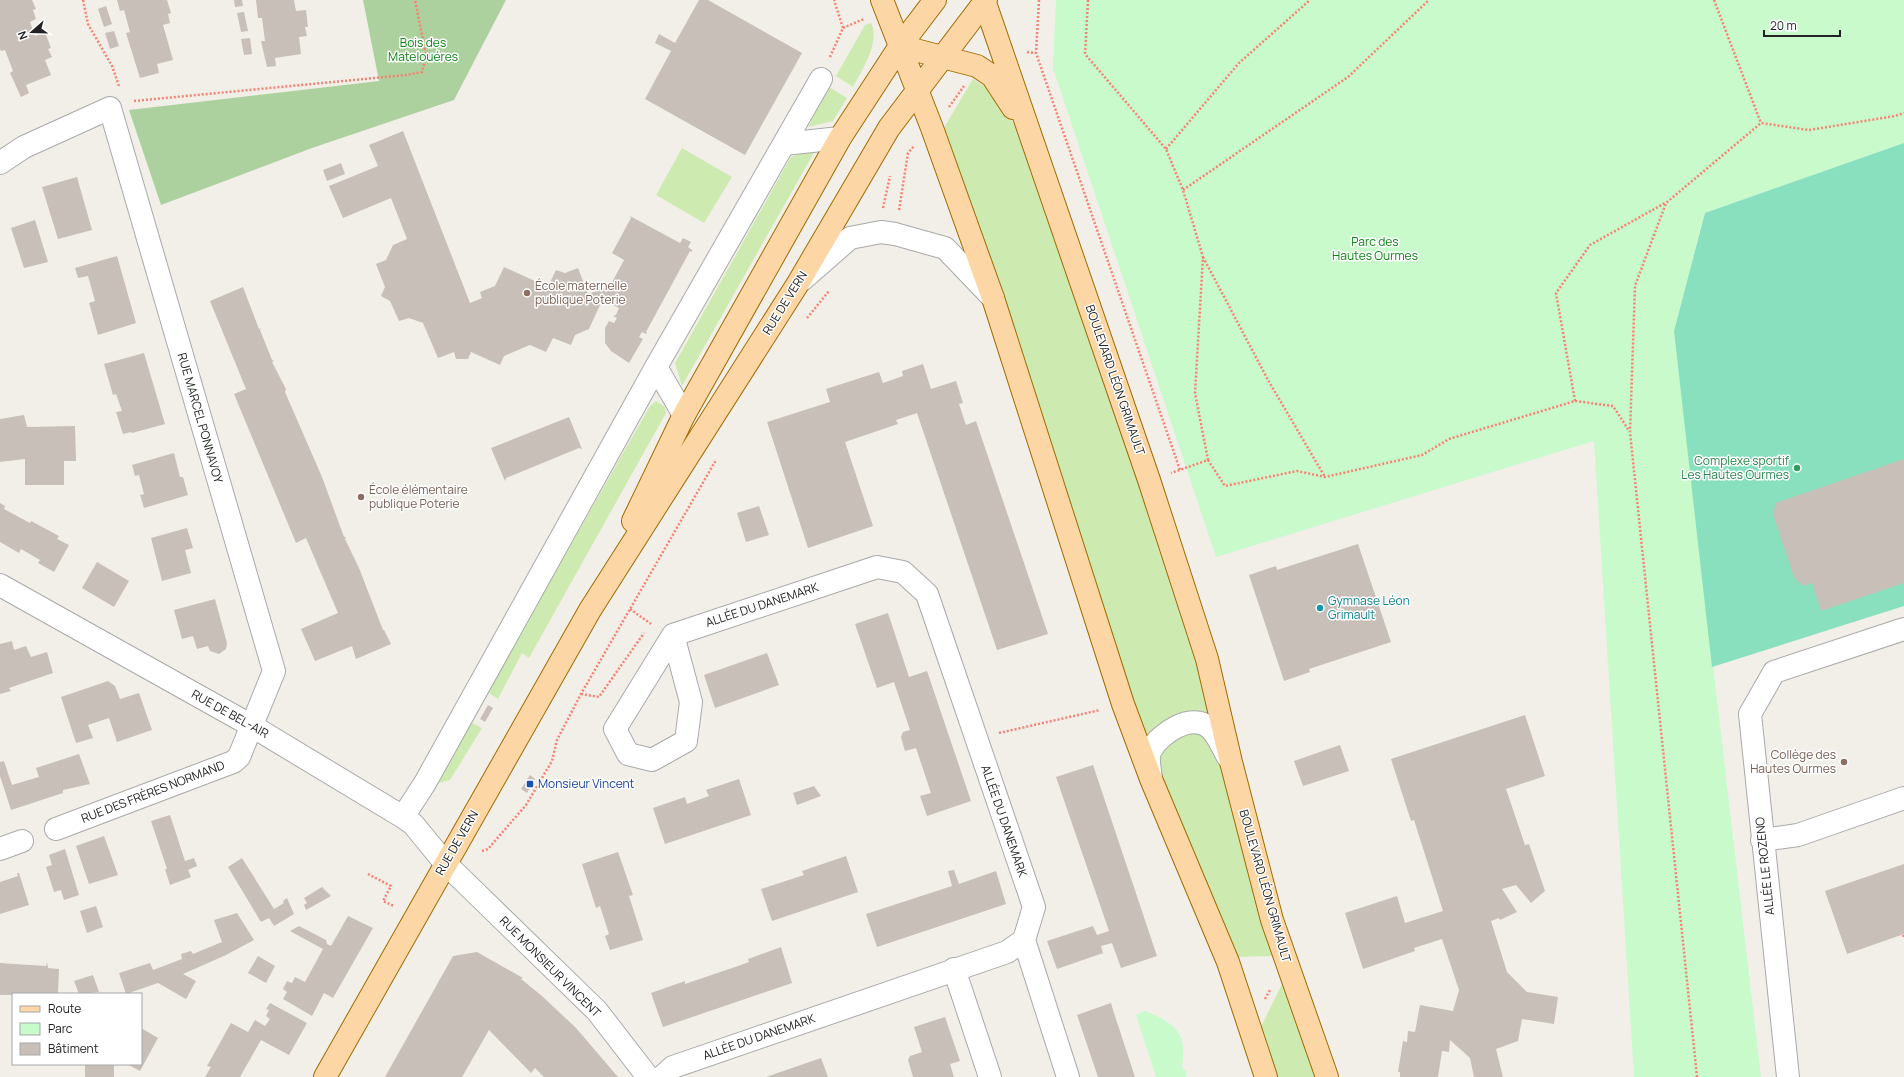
<svg xmlns="http://www.w3.org/2000/svg" width="1904" height="1077" viewBox="0 0 1904 1077" font-family="Manrope,sans-serif">
<style>
.grass{fill:#cdebb0}
.forest{fill:#add19e}
.park{fill:#c8facc}
.pitch{fill:#88e0be}
.building{fill:#c7bfb8}
.lines{fill:none;stroke-linecap:round;stroke-linejoin:round}
.minor-casing{stroke:#a9a9a9;stroke-width:24}
.major-casing{stroke:#a06b00;stroke-width:24}
.path{stroke:#fa8072;stroke-width:2.5;stroke-dasharray:2 2;stroke-linecap:butt}
.minor{stroke:#fff;stroke-width:22}
.major{stroke:#fcd6a4;stroke-width:22}
.education-dot{fill:#8d6e63;stroke:#fff;stroke-width:1.5}
.leisure-dot{fill:#2e9e5b;stroke:#fff;stroke-width:1.5}
.culture-dot{fill:#0f9aa8;stroke:#fff;stroke-width:1.5}
.transit-dot{fill:#1a4fb4;stroke:#fff;stroke-width:1.5}
.labels{text-anchor:middle;stroke-width:3;stroke-linejoin:round;paint-order:stroke}
.park-label{font-size:12px;fill:#0c8416;stroke:#fff}
.education-label{font-size:12px;fill:#785e54;stroke:#fff;text-anchor:start}
.street-label{font-size:12px;fill:#222;stroke:#fff}
.leisure-label{font-size:12px;fill:#27864d;stroke:#fff;text-anchor:end}
.culture-label{font-size:12px;fill:#0d838f;stroke:#fff;text-anchor:start}
.transit-label{font-size:12px;fill:#164399;stroke:#fff;text-anchor:start}
</style>
<rect width="100%" height="100%" fill="#f2efe9"/>
<!-- grass -->
<path class="grass" d="M 871,23 C 881,41 861,72 853,87 L 836,76 L 865,25 Z
M 973,79 L 984,86 L 1021,133 L 1088,325 L 1215,722 L 1168,721 L 1147,736 L 1111,647 L 942,131 Z
M 829,87 L 847,98 L 833,121 L 808,127 Z
M 682,148 L 732,177 L 704,223 L 656,195 Z
M 816,149 L 682,386 L 675,363 L 791,157 Z
M 656,401 L 665,407 L 666,413 L 529,658 L 522,653 L 498,699 L 487,692 L 650,406 Z
M 470,722 L 482,728 L 450,780 L 436,784 Z
M 1189,732 L 1210,737 L 1227,766 L 1274,956 L 1234,957 L 1176,821 L 1159,761 L 1167,742 Z
M 1284,980 L 1317,1077 L 1277,1077 L 1261,1027 Z"/>
<!-- forest -->
<path class="forest" d="M 363,0 L 506,0 L 454,100 L 312,148 L 161,205 L 129,110 L 379,81 Z"/>
<!-- park -->
<path class="park" d="M 1056,0 L 1904,0 L 1904,143 L 1705,213 L 1674,331 L 1761,1077 L 1634,1077 L 1594,441 L 1216,557 L 1053,68 Z
M 1145,1011 C 1161,1017 1180,1026 1183,1045 C 1184,1051 1183,1060 1182,1067 L 1187,1072 L 1186,1077 L 1156,1077 L 1136,1015 Z"/>
<!-- pitch -->
<path class="pitch" d="M 1904,143 L 1904,606 L 1712,667 L 1674,331 L 1705,213 Z"/>
<!-- building -->
<path class="building" d="M 0,0 L 32,0 L 36,9 L 33,10 L 36,19 L 30,22 L 35,36 L 45,32 L 51,48 L 48,49 L 52,57 L 45,60 L 51,75 L 26,85 L 29,93 L 21,97 L 10,73 L 13,71 L 5,50 L 1,51 L 0,49 Z
M 117,0 L 167,0 L 171,13 L 168,14 L 170,23 L 163,25 L 173,60 L 157,64 L 159,73 L 140,78 L 126,33 L 130,32 L 124,10 L 120,11 Z
M 234,0 L 242,0 L 243,6 L 235,7 Z
M 256,0 L 294,0 L 296,11 L 306,10 L 308,27 L 305,27 L 307,36 L 299,37 L 301,54 L 275,58 L 276,66 L 267,67 L 261,41 L 265,41 L 262,18 L 258,18 Z
M 699,0 L 708,0 L 802,53 L 745,155 L 645,99 L 671,51 L 655,43 L 659,34 L 675,43 Z
M 106,6 L 112,24 L 104,27 L 98,9 Z
M 244,12 L 248,31 L 241,32 L 237,13 Z
M 114,31 L 119,46 L 110,49 L 105,33 Z
M 250,38 L 252,54 L 244,55 L 241,39 Z
M 403,131 L 470,303 L 482,298 L 480,292 L 495,286 L 504,267 L 548,287 L 556,270 L 565,273 L 578,268 L 588,294 L 610,286 L 624,260 L 612,253 L 631,218 L 630,216 L 680,243 L 683,238 L 691,242 L 688,247 L 692,250 L 692,252 L 690,251 L 646,332 L 647,333 L 646,334 L 642,332 L 639,337 L 643,339 L 629,363 L 611,351 L 605,343 L 605,328 L 609,321 L 614,323 L 617,318 L 613,316 L 616,315 L 619,308 L 609,303 L 608,297 L 598,300 L 600,305 L 589,329 L 575,335 L 571,345 L 553,338 L 546,352 L 530,345 L 504,356 L 500,365 L 471,352 L 468,359 L 456,359 L 454,352 L 438,358 L 423,323 L 409,318 L 399,321 L 390,301 L 381,296 L 385,287 L 376,264 L 386,260 L 393,245 L 407,239 L 391,198 L 343,218 L 329,186 L 378,166 L 369,145 Z
M 341,163 L 345,174 L 327,181 L 323,170 Z
M 77,177 L 92,230 L 58,239 L 42,187 Z
M 35,220 L 48,262 L 24,268 L 11,228 Z
M 117,256 L 136,323 L 98,335 L 89,303 L 95,301 L 88,276 L 78,278 L 75,268 Z
M 243,287 L 259,329 L 261,328 L 260,330 L 272,360 L 274,361 L 272,362 L 286,389 L 285,392 L 322,477 L 344,537 L 346,537 L 345,539 L 359,568 L 383,630 L 384,630 L 391,644 L 356,659 L 352,646 L 315,661 L 301,629 L 338,613 L 306,538 L 296,543 L 234,394 L 246,389 L 210,301 Z
M 144,353 L 165,424 L 132,433 L 131,432 L 123,434 L 116,412 L 122,411 L 116,394 L 113,395 L 104,364 Z
M 923,364 L 931,389 L 956,381 L 963,403 L 959,404 L 966,425 L 976,421 L 1048,634 L 997,650 L 917,413 L 896,420 L 898,424 L 845,442 L 873,526 L 808,548 L 767,422 L 830,402 L 826,389 L 879,372 L 883,383 L 903,376 L 902,371 Z
M 24,415 L 27,427 L 75,426 L 76,461 L 64,461 L 64,485 L 25,485 L 25,459 L 0,462 L 0,419 Z
M 569,417 L 582,449 L 579,448 L 506,478 L 505,481 L 491,448 Z
M 174,453 L 180,477 L 183,477 L 188,495 L 144,508 L 140,495 L 144,494 L 139,475 L 135,476 L 132,465 Z
M 1904,459 L 1904,583 L 1821,611 L 1812,583 L 1803,586 L 1794,577 L 1773,514 L 1776,503 Z
M 0,503 L 5,506 L 4,509 L 30,523 L 31,521 L 59,536 L 57,539 L 69,545 L 54,572 L 38,563 L 40,560 L 21,549 L 19,553 L 0,542 Z
M 759,506 L 769,535 L 746,542 L 737,513 Z
M 187,528 L 193,548 L 185,550 L 191,573 L 162,581 L 151,538 Z
M 1358,544 L 1391,642 L 1309,669 L 1310,672 L 1284,681 L 1249,575 L 1276,566 L 1277,570 Z
M 97,562 L 129,581 L 114,607 L 82,588 Z
M 215,599 L 227,643 L 226,649 L 219,654 L 210,651 L 208,646 L 197,649 L 193,636 L 182,639 L 174,610 Z
M 888,613 L 909,677 L 927,671 L 971,801 L 927,816 L 920,796 L 931,793 L 916,748 L 905,751 L 901,737 L 903,732 L 910,730 L 894,682 L 877,688 L 855,624 Z
M 12,641 L 14,650 L 26,646 L 31,657 L 47,652 L 53,673 L 9,688 L 11,691 L 0,694 L 0,644 Z
M 767,653 L 779,685 L 715,708 L 704,675 Z
M 108,681 L 115,686 L 120,699 L 139,693 L 152,730 L 117,742 L 109,718 L 88,725 L 93,738 L 76,743 L 61,697 Z
M 488,705 L 493,708 L 485,722 L 480,719 Z
M 1525,715 L 1545,776 L 1506,789 L 1525,845 L 1529,844 L 1545,891 L 1531,903 L 1516,885 L 1502,889 L 1517,912 L 1500,920 L 1499,918 L 1491,921 L 1507,972 L 1527,992 L 1558,997 L 1554,1024 L 1522,1019 L 1518,1041 L 1496,1049 L 1503,1077 L 1474,1077 L 1470,1058 L 1450,1040 L 1449,1052 L 1442,1051 L 1438,1077 L 1400,1077 L 1400,1072 L 1398,1072 L 1403,1041 L 1407,1042 L 1408,1031 L 1415,1032 L 1420,1005 L 1453,1011 L 1459,990 L 1442,939 L 1414,948 L 1415,951 L 1363,969 L 1345,913 L 1397,896 L 1405,923 L 1443,911 L 1414,820 L 1411,821 L 1391,759 Z
M 1340,745 L 1349,771 L 1303,786 L 1294,761 Z
M 79,754 L 90,784 L 63,790 L 63,793 L 11,810 L 0,776 L 0,762 L 4,761 L 12,785 L 39,777 L 36,768 Z
M 1093,765 L 1157,956 L 1121,968 L 1112,943 L 1101,946 L 1103,953 L 1057,969 L 1047,941 L 1093,926 L 1097,935 L 1109,931 L 1056,777 Z
M 530,775 L 535,779 L 527,793 L 521,789 Z
M 739,779 L 751,815 L 665,844 L 653,808 L 685,797 L 687,804 L 709,796 L 706,790 Z
M 814,786 L 821,796 L 797,805 L 793,793 Z
M 170,815 L 185,861 L 194,858 L 197,866 L 188,870 L 191,877 L 170,885 L 165,869 L 167,869 L 151,821 Z
M 104,836 L 118,875 L 89,884 L 76,846 Z
M 65,849 L 79,895 L 64,900 L 61,890 L 54,892 L 46,867 L 52,865 L 49,855 Z
M 618,852 L 633,895 L 629,896 L 643,940 L 610,950 L 605,936 L 609,934 L 600,906 L 596,908 L 582,864 Z
M 846,856 L 858,892 L 772,921 L 761,889 L 804,875 L 802,871 Z
M 242,858 L 274,909 L 284,903 L 283,901 L 287,898 L 294,914 L 274,926 L 269,918 L 261,922 L 228,867 Z
M 1904,864 L 1904,934 L 1847,954 L 1825,891 Z
M 954,870 L 959,884 L 996,871 L 1006,904 L 877,947 L 866,914 L 952,886 L 948,871 Z
M 17,873 L 19,873 L 29,905 L 0,914 L 0,882 L 18,876 Z
M 322,887 L 331,896 L 306,910 L 304,905 L 307,903 L 304,898 Z
M 96,906 L 103,927 L 87,933 L 80,911 Z
M 237,913 L 254,940 L 226,955 L 183,974 L 196,981 L 186,999 L 158,983 L 126,994 L 119,973 L 150,963 L 153,970 L 182,959 L 181,954 L 191,951 L 193,954 L 222,942 L 214,920 Z
M 348,916 L 373,928 L 333,998 L 324,993 L 312,1016 L 283,999 L 287,992 L 283,989 L 287,981 L 292,983 L 295,977 L 305,982 L 323,949 L 290,931 L 299,926 L 326,940 L 327,944 L 331,946 Z
M 781,947 L 792,983 L 663,1027 L 651,993 L 685,981 L 685,984 L 738,966 L 749,962 L 748,959 Z
M 477,952 L 523,978 L 521,979 L 542,996 L 576,1028 L 618,1077 L 544,1077 L 535,1068 L 531,1073 L 489,1030 L 462,1077 L 385,1077 L 453,956 Z
M 258,956 L 275,966 L 266,983 L 248,973 Z
M 47,962 L 48,968 L 59,969 L 58,994 L 0,995 L 0,963 L 46,966 Z
M 93,975 L 99,992 L 79,994 L 74,981 Z
M 270,1003 L 307,1023 L 289,1055 L 261,1040 L 240,1077 L 205,1077 L 211,1067 L 207,1066 L 231,1023 L 248,1032 L 255,1020 L 265,1026 L 270,1019 L 266,1016 L 269,1010 L 266,1009 Z
M 1111,1003 L 1113,1010 L 1135,1077 L 1098,1077 L 1077,1015 Z
M 945,1017 L 960,1061 L 950,1064 L 954,1077 L 913,1077 L 908,1060 L 910,1056 L 922,1052 L 914,1027 Z
M 141,1028 L 158,1038 L 140,1071 L 127,1064 L 141,1064 Z
M 821,1058 L 828,1077 L 766,1077 Z
M 85,1064 L 114,1064 L 114,1077 L 85,1077 Z"/>
<g class="lines">
<defs>
<path id="minor" d="M 784,144 L 840,138
M 0,163 L 24,147 L 110,108 L 274,671 L 239,757 L 233,762 L 56,829
M 802,280 L 850,238 L 881,232 L 895,234 L 945,248 L 993,298
M 656,367 L 684,415
M 0,585 L 252,726 L 403,817 L 413,824 L 445,863 L 597,1011 L 648,1077
M 1151,778 C 1150,770 1147,756 1151,750 C 1160,733 1192,712 1210,728 C 1218,735 1223,749 1228,757
M 403,817 L 425,783 L 656,367 L 821,79
M 1762,840 L 1798,835 L 1904,798
M 0,849 L 22,841
M 1024,940 L 1068,1077
M 954,969 L 990,1077
M 662,1077 L 673,1067 L 1007,952 L 1024,940 L 1034,907 L 927,594 L 903,572 L 877,567 L 673,635 L 615,729 L 628,754 L 652,760 L 686,741 L 691,702 L 673,635
M 1788,1077 L 1750,714 L 1774,672 L 1904,629"/>
<path id="major" d="M 882,0 L 932,128 L 993,298 L 1123,704 L 1151,779 L 1228,962 L 1266,1077
M 984,0 L 1149,480 L 1207,659 L 1231,762 L 1272,920 L 1327,1077
M 900,46 L 977,66 L 992,76 L 1013,108
M 633,521 L 684,415 L 840,138 L 900,46 L 935,0
M 325,1077 L 590,610 L 797,285 L 889,128 L 986,0"/>
</defs>
<!-- minor casing -->
<use href="#minor" class="minor-casing"/>
<!-- major casing -->
<use href="#major" class="major-casing"/>
<!-- path -->
<path class="path" d="M 83,0 L 88,24 L 112,66 L 119,86
M 1039,0 L 1036,53 L 1180,470
M 1088,0 L 1085,54 L 1166,149 L 1183,190 L 1203,257 L 1195,393 L 1208,460 L 1171,473
M 1714,0 L 1761,123
M 843,28 L 864,19
M 1027,52 L 1036,53
M 830,57 L 843,28 L 834,0
M 134,101 L 406,75 L 422,72 L 426,55 L 415,0
M 949,107 L 964,86
M 1166,149 L 1239,63 L 1310,0
M 1183,190 L 1348,77 L 1429,0
M 883,208 L 890,176
M 899,210 L 908,153 L 914,146
M 1203,257 L 1268,380 L 1325,477
M 807,318 L 829,291
M 1575,401 L 1556,293 L 1590,245 L 1665,203
M 1208,460 L 1225,486 L 1297,471 L 1325,477 L 1422,455 L 1449,439 L 1575,401 L 1613,406 L 1630,432
M 630,609 L 651,624
M 581,694 L 599,697 L 644,633
M 999,733 L 1100,710
M 482,851 L 488,849 L 526,805 L 552,761 L 557,740 L 581,694 L 716,460
M 368,874 L 391,886 L 383,901 L 394,906
M 1903,935 L 1904,937
M 1265,999 L 1270,990
M 1697,1077 L 1630,432 L 1635,286 L 1666,203 L 1761,123 L 1809,130 L 1895,116 L 1904,113"/>
<!-- minor -->
<use href="#minor" class="minor"/>
<!-- major -->
<use href="#major" class="major"/>
</g>
<!-- markers -->
<g class="education-dot">
<circle cx="527" cy="293" r="4"/>
<circle cx="361" cy="497" r="4"/>
<circle cx="1844" cy="762" r="4"/>
</g>
<circle class="leisure-dot" cx="1797" cy="468" r="4"/>
<circle class="culture-dot" cx="1320" cy="608" r="4"/>
<rect class="transit-dot" x="526" y="780" width="8" height="8" rx="2"/>
<g class="labels">
<!-- park labels -->
<g class="park-label">
<text x="423" y="47">Bois des<tspan x="423" dy="14">Matelouéres</tspan></text>
<text x="1375" y="246">Parc des<tspan x="1375" dy="14">Hautes Ourmes</tspan></text>
</g>
<!-- education labels -->
<g class="education-label">
<text x="535" y="290">École maternelle<tspan x="535" dy="14">publique Poterie</tspan></text>
<text x="369" y="494">École élémentaire<tspan x="369" dy="14">publique Poterie</tspan></text>
<text x="1836" y="759" text-anchor="end">Collège des<tspan x="1836" dy="14">Hautes Ourmes</tspan></text>
</g>
<!-- street labels -->
<g class="street-label">
<text transform="translate(785 303) rotate(-58)" y="4">RUE DE VERN</text>
<text transform="translate(1115 380) rotate(71)" y="4">BOULEVARD LÉON GRIMAULT</text>
<text transform="translate(200 418) rotate(74)" y="4">RUE MARCEL PONNAVOY</text>
<text transform="translate(762 605) rotate(-18)" y="4">ALLÉE DU DANEMARK</text>
<text transform="translate(230 714) rotate(29)" y="4">RUE DE BEL-AIR</text>
<text transform="translate(153 792) rotate(-21)" y="4">RUE DES FRÈRES NORMAND</text>
<text transform="translate(1004 821) rotate(71)" y="4">ALLÉE DU DANEMARK</text>
<text transform="translate(457 843) rotate(-60)" y="4">RUE DE VERN</text>
<text transform="translate(1765 866) rotate(-96)" y="4">ALLÉE LE ROZENO</text>
<text transform="translate(1265 886) rotate(74)" y="4">BOULEVARD LÉON GRIMAULT</text>
<text transform="translate(550 967) rotate(45)" y="4">RUE MONSIEUR VINCENT</text>
<text transform="translate(759 1037) rotate(-19)" y="4">ALLÉE DU DANEMARK</text>
</g>
<!-- leisure labels -->
<g class="leisure-label">
<text x="1789" y="465">Complexe sportif<tspan x="1789" dy="14">Les Hautes Ourmes</tspan></text>
</g>
<!-- culture labels -->
<g class="culture-label">
<text x="1328" y="605">Gymnase Léon<tspan x="1328" dy="14">Grimault</tspan></text>
</g>
<!-- transit labels -->
<g class="transit-label">
<text x="538" y="788">Monsieur Vincent</text>
</g>
</g>
<!-- legend -->
<rect x="12" y="993" width="130" height="72" fill="#ffffff" stroke="#a7a7a7"/>
<rect x="20" y="1006" width="20" height="6" fill="#fcd6a4" stroke="#a7a7a7"/>
<text x="48" y="1013" font-size="12" fill="#222222">Route</text>
<rect x="20" y="1023" width="20" height="12" fill="#c8facc" stroke="#a7a7a7"/>
<text x="48" y="1033" font-size="12" fill="#222222">Parc</text>
<rect x="20" y="1043" width="20" height="12" fill="#c7bfb8" stroke="#a7a7a7"/>
<text x="48" y="1053" font-size="12" fill="#222222">Bâtiment</text>
<!-- north arrow -->
<g transform="translate(32 32) rotate(250)" stroke="#ffffff" stroke-width="3" paint-order="stroke">
<path d="M0-3L7 15L0 10L-7 15Z" fill="#222222"/>
<text y="-6" font-size="11" font-weight="bold" text-anchor="middle" fill="#222222">N</text>
</g>
<!-- scale -->
<path d="M1764 30v6h76v-6" fill="none" stroke="#222222" stroke-width="2"/>
<text x="1770" y="30" font-size="12" fill="#222222" stroke="#ffffff" stroke-width="3" paint-order="stroke">20 m</text>
</svg>
